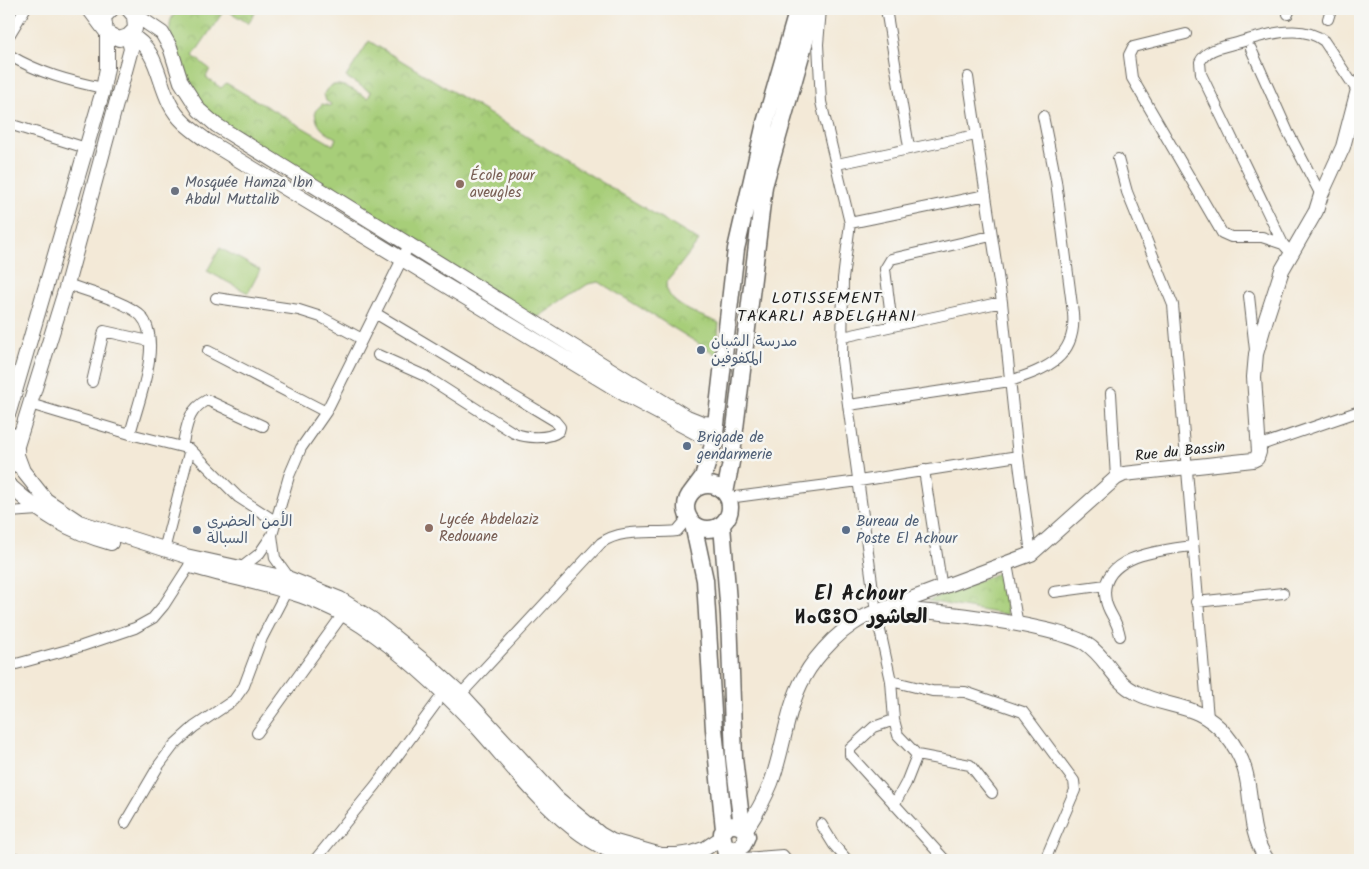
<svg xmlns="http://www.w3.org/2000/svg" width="1369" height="869" viewBox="0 0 1369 869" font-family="Kalam,'Playpen Sans Arabic','Noto Sans Tifinagh',sans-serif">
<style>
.park{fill:url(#park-crowns);stroke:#62754a}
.pitch{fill:#a7ce79;stroke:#62754a}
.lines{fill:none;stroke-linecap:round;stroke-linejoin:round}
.street-casing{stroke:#67645d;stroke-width:12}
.secondary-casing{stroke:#67645d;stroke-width:16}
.primary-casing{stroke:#67645d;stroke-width:19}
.street{stroke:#fff;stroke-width:10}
.secondary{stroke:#fff;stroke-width:14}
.primary{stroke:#fff;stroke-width:16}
.education-dot{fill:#8d6e63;stroke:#f6f6f2;stroke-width:2}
.worship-dot{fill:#6b7280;stroke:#f6f6f2;stroke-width:2}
.service-dot{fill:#5c6f8a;stroke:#f6f6f2;stroke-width:2}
.labels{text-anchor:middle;stroke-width:5;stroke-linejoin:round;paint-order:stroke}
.education-label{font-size:15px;fill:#785e54;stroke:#f6f6f2;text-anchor:start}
.worship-label{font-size:15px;fill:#5b616d;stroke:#f6f6f2;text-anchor:start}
.service-label{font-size:15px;fill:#4e5e75;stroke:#f6f6f2;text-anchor:start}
.street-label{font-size:15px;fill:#1c1c1c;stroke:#f6f6f2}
.neighbourhood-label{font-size:16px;letter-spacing:1px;fill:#1c1c1c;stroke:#f6f6f2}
.district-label{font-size:20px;font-weight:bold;letter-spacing:1px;fill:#1c1c1c;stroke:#f6f6f2}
</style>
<defs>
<pattern id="park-crowns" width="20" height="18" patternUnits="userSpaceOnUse" patternTransform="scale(1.25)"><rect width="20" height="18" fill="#a7ce79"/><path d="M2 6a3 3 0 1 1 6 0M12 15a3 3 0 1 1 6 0" fill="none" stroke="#8fb068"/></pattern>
</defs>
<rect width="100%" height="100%" fill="#f6f6f2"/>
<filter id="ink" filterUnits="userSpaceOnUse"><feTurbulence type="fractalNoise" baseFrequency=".02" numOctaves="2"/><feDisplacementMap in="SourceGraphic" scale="10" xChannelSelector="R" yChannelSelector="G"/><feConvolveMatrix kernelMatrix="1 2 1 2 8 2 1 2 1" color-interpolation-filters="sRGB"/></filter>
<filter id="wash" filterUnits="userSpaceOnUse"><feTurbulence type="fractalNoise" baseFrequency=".0096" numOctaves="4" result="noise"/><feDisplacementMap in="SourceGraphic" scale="20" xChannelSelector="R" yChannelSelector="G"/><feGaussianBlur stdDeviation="1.12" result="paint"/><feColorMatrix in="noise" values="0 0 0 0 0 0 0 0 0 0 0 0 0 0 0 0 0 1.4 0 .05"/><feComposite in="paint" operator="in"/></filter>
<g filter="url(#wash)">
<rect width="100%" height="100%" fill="#f3e9d7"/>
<!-- park -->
<path class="park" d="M 180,9 L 258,9 L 248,23 L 225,9 L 193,56 L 210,69 L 206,77 L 221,88 L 226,83 L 333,145 L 336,138 C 323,132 316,126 315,111 L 322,104 L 330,106 L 331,104 L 326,101 L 324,94 C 332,74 356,92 368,98 L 371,92 L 346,77 L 369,41 L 699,241 L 666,283 C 666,306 701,315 719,323 L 717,355 L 599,282 L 588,284 L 535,319 L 224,126 C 212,116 201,106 192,92 C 183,78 169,41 170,25 C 170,18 175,13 180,9 Z
M 998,573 L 1004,578 L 1008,615 L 928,601 Z"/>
<!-- pitch -->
<path class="pitch" d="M 220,248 L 260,270 L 248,293 L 207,271 Z"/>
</g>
<g filter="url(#ink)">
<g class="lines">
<defs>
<path id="street" d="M 821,9 L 818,44 L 821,102 L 850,223 L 843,279 L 842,360 L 876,612 L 891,681 L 894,720 L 898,735 L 917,755 L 970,765 L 992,793
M 886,9 L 909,147
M 1288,14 L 1290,9
M 1328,19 L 1331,9
M 10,34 L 25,9
M 1186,34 L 1133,47 L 1129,55 L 1132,78 L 1222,233 L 1231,237 L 1262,237 L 1283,244
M 1251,49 L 1288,132 L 1321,195
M 9,55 C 39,73 69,81 103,88
M 968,77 L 1002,302 L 1018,456 L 1031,554
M 9,124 L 86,148
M 1118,159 L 1127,192 L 1173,305 L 1208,718
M 837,164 L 976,135
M 850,223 L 986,195
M 1291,253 L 1283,244 L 1201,74 L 1200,62 C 1206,49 1223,47 1237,43 C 1262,36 1301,22 1324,41 L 1358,92
M 1249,296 L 1255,350
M 216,298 L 299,310 L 321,317 L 362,339
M 375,313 L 555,421 L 560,427 L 559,431 C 548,440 526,438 514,433 L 425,376 L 378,355
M 892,325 L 885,269 L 891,259 L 991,236
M 843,337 L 1002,302
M 208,351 L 326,412
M 92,382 L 104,331 L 149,341
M 1111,393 L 1116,478
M 30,404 L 130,434 C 137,405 164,341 141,316 C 128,302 86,291 67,284
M 849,405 L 1010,381 C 1047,369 1077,357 1073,313 L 1056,181 L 1043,116
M 130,434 L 190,449 L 238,497 L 275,521
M 1258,446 L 1360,411
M 182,447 C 187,427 187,410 207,400 L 263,426
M 924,470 L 942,589
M 728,498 L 859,481 L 1018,456
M 9,512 L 38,510
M 272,535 L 289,476 L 301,448 L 326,412 L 410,243
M 164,550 L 190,449
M 1007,564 L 1018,625
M 241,568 L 259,554 L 272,535 L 275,558 L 290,579
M 1054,592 L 1106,585
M 1196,602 L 1283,593
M 1120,636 C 1117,619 1108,613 1106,601 C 1096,555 1163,550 1192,546
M 9,666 L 82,646 L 135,628 L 153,618 L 164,605 L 189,566
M 891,681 L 932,691 L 965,692 L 1023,712 L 1074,781 L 1075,790 L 1045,860
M 461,694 L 601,543 C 622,528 652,534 677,531 L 688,518
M 894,720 L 874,727 L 850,749 L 850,755 L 945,860
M 257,733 L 343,614
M 894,805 L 906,783 L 917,755
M 125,823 L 159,765 L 174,745 L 194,727 L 234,700 L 244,686 L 262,638 L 287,590
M 821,824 L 834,845 L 847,860
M 9,858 L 29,860
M 745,858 L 783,855 L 787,860
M 315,860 L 376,785 L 443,694"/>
<path id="secondary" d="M 89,9 L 107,33 L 119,39 L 128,36 L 135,29 L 134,16 L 128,9
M 131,12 L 162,33 L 170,47 L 181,82 L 199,110 L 216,125 L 687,417 L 702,423 L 717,424
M 106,32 L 104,17 L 112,9
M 130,35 C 158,49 157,79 170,104 C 178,120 191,129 206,140 L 631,398 L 714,442
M 9,412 L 102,94 L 107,68 L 107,33
M 9,433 C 20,444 20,457 9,468
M 17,446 L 66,288 L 131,49 L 128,36
M 17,455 L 23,471 L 46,500 L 79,522 L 186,556 L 290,579 L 340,599 L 373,620 L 430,666 L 461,694 L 557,798 L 600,834 L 612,841 L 661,855 L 677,855 L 692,853 L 706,848 L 721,838
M 9,485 C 41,514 68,531 111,543
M 191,566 C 252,584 308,589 362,626 C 404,654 442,690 476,726 C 522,776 567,844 637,860
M 876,612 L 1031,554 L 1116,478 L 1124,474 L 1253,460 L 1257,458 L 1259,452 L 1254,377 L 1256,354 L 1266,319 L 1282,270 L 1316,211 L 1321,195 L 1343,147 L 1360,82
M 745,831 C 755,816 764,800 771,783 C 784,749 786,709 804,677 C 811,664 822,651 833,640 C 843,630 862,616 876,612 C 909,604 1057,626 1085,643 C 1106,656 1113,681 1135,692 C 1169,710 1197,701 1226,735 C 1263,779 1239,818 1267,860"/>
<path id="primary" d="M686 507a22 22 0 1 1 44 0a22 22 0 1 1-44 0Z
M 691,493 L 703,477 L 714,442 L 736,249 L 765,123 L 798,9
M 725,493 L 731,462 L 764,186 L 814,9
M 693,524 L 705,580 L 714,729 L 724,829
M 722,525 L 729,615 L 734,758 L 742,827
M 725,847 L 735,850 L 743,845 L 747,836 C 744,827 738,823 728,826 L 722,833 L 727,860"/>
</defs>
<!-- street casing -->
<use href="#street" class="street-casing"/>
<!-- secondary casing -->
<use href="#secondary" class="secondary-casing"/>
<!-- primary casing -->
<use href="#primary" class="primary-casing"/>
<!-- street -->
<use href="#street" class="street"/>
<!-- secondary -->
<use href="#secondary" class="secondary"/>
<!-- primary -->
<use href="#primary" class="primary"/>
</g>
</g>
<!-- markers -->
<g class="education-dot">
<circle cx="460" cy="184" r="5"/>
<circle cx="429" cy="528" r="5"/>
</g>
<circle class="worship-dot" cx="175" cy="191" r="5"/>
<g class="service-dot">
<circle cx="701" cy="350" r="5"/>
<circle cx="687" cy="446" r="5"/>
<circle cx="197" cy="530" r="5"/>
<circle cx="846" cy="530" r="5"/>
</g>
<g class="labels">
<!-- education labels -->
<g class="education-label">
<text x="470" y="180">École pour<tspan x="470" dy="17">aveugles</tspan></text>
<text x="439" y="524">Lycée Abdelaziz<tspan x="439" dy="17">Redouane</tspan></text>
</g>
<!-- worship labels -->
<g class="worship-label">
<text x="185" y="187">Mosquée Hamza Ibn<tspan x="185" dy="17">Abdul Muttalib</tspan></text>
</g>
<!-- service labels -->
<g class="service-label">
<text x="711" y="346">مدرسة الشبان<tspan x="711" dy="17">المكفوفين</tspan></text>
<text x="697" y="442">Brigade de<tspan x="697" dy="17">gendarmerie</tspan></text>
<text x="207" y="526">الأمن الحضري<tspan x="207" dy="17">السبالة</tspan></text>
<text x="856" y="526">Bureau de<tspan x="856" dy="17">Poste El Achour</tspan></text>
</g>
<!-- street labels -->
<g class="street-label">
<text transform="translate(1180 451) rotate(-6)" y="5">Rue du Bassin</text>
</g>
<!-- neighbourhood labels -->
<g class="neighbourhood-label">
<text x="827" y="303">LOTISSEMENT<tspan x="827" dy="18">TAKARLI ABDELGHANI</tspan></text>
</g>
<!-- district labels -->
<g class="district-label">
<text x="861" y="600">El Achour<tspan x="861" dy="23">ⵍⴰⵛⵓⵔ العاشور</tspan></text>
</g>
</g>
<!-- margin -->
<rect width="1369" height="869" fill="none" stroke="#f6f6f2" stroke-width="30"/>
</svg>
